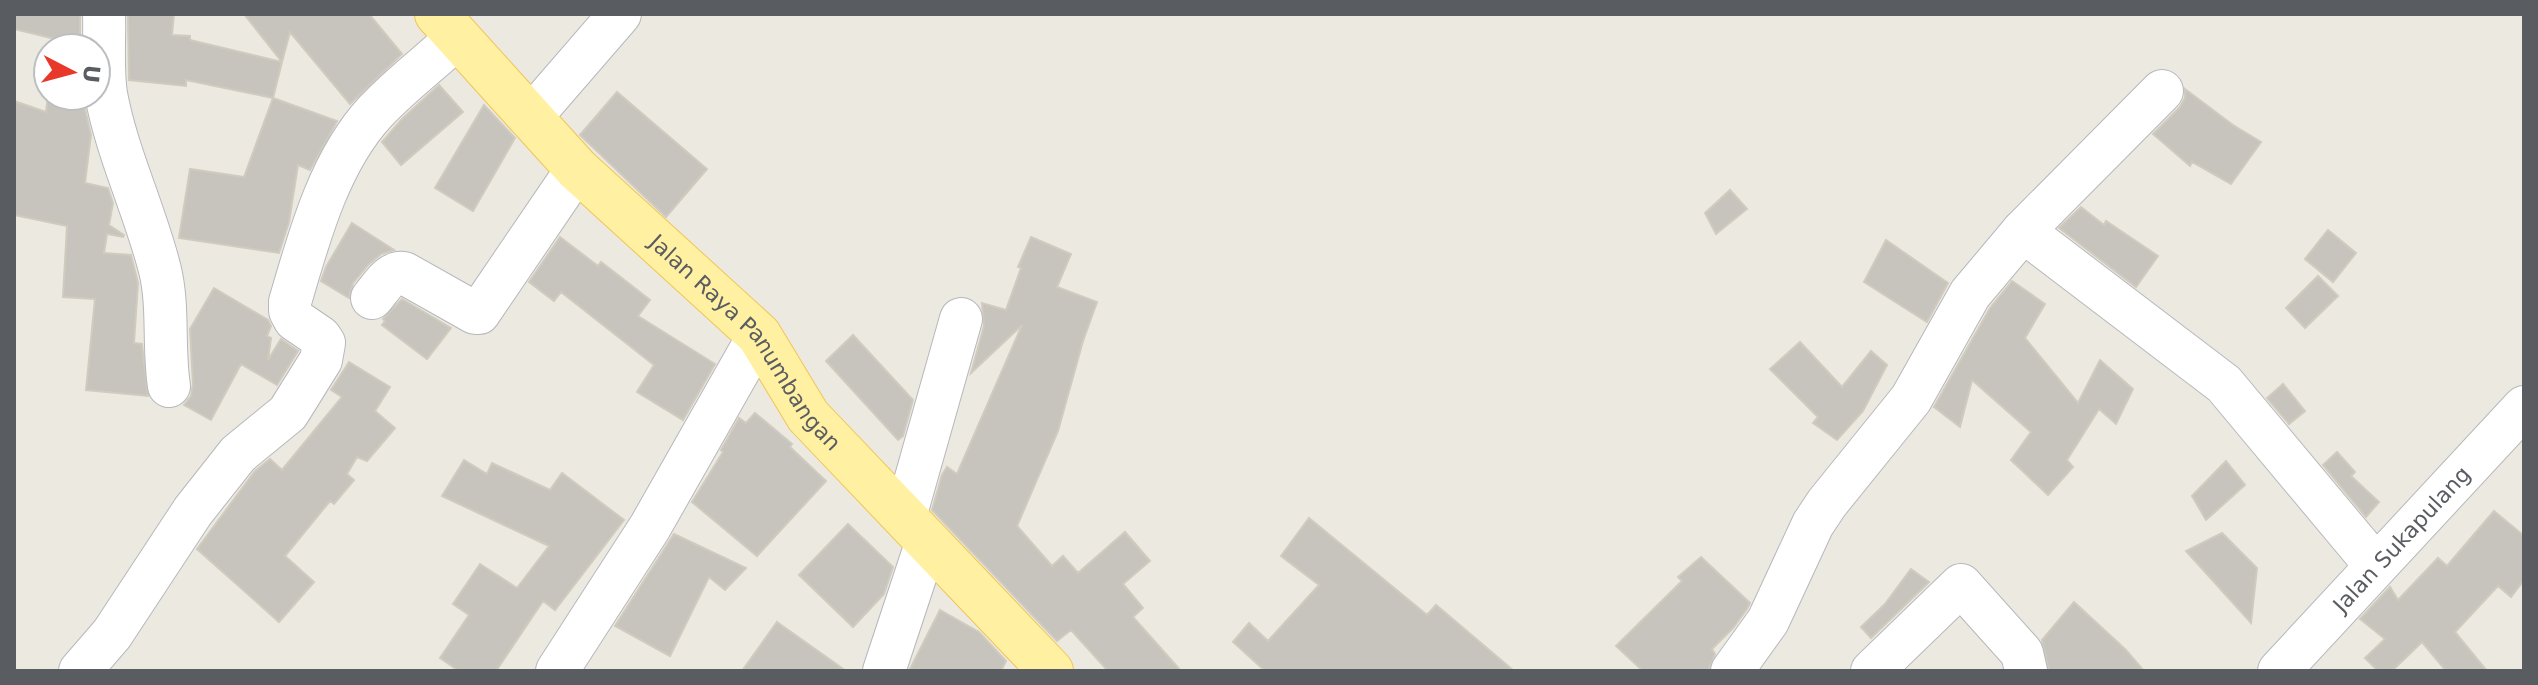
<svg xmlns="http://www.w3.org/2000/svg" width="2538" height="685" viewBox="0 0 2538 685" font-family="'DejaVu Sans',sans-serif">
<style>
.building{fill:#c7c4bd;stroke:#d0cbbe;stroke-width:2}
.lines{fill:none;stroke-linecap:round;stroke-linejoin:round}
.minor-casing{stroke:#b6b8bd;stroke-width:44}
.major-casing{stroke:#f1c554;stroke-width:46}
.minor{stroke:#fff;stroke-width:42}
.major{stroke:#fff0a2;stroke-width:44}
.labels{text-anchor:middle;stroke-width:7;stroke-linejoin:round;paint-order:stroke}
.street-label{font-size:22px;fill:#595c61;stroke:#fff}
</style>
<rect width="100%" height="100%" fill="#ece9e0"/>
<!-- building -->
<path class="building" d="M 14,14 L 80,14 L 80,45 L 14,29 Z
M 128,14 L 174,14 L 172,35 L 190,36 L 190,40 L 282,62 L 273,98 L 186,80 L 186,86 L 129,80 Z
M 244,14 L 369,14 L 402,54 L 350,104 L 290,32 L 282,62 Z
M 439,85 L 463,112 L 401,165 L 382,142 L 402,119 Z
M 2185,89 L 2233,125 L 2261,142 L 2231,184 L 2192,162 L 2190,166 L 2153,134 L 2180,107 L 2185,98 Z
M 617,92 L 707,169 L 666,217 L 580,135 Z
M 48,96 L 82,96 L 91,135 L 85,183 L 108,188 L 113,203 L 109,225 L 124,235 L 123,237 L 107,234 L 104,253 L 131,255 L 138,283 L 134,343 L 142,344 L 148,396 L 86,390 L 95,299 L 63,297 L 67,226 L 14,215 L 14,101 L 46,112 Z
M 273,98 L 337,121 L 310,170 L 298,165 L 289,222 L 279,253 L 179,238 L 190,169 L 244,177 Z
M 484,105 L 515,138 L 473,211 L 435,188 Z
M 1730,190 L 1747,209 L 1716,234 L 1705,213 Z
M 2081,207 L 2104,225 L 2106,221 L 2158,256 L 2136,287 L 2059,228 Z
M 352,223 L 394,250 L 381,254 L 368,265 L 353,283 L 349,298 L 321,281 L 326,267 Z
M 2328,230 L 2356,253 L 2333,282 L 2305,259 Z
M 560,237 L 598,266 L 601,262 L 650,300 L 638,316 L 715,364 L 683,420 L 637,392 L 654,365 L 561,292 L 554,301 L 529,282 Z
M 1031,237 L 1071,254 L 1057,287 L 1097,302 L 1083,341 L 1058,431 L 1017,526 L 1052,566 L 1063,556 L 1078,573 L 1125,532 L 1150,561 L 1123,584 L 1143,608 L 1133,617 L 1181,671 L 1108,671 L 1071,630 L 1057,641 L 932,510 L 942,475 L 947,467 L 957,474 L 1022,325 L 971,373 L 984,326 L 982,303 L 1006,310 L 1021,268 L 1018,267 Z
M 1886,240 L 1948,283 L 1927,322 L 1864,282 Z
M 2318,276 L 2338,296 L 2305,328 L 2286,308 Z
M 2012,281 L 2045,304 L 2025,338 L 2078,403 L 2100,360 L 2133,389 L 2116,424 L 2099,409 L 2067,460 L 2073,467 L 2048,495 L 2011,460 L 2031,432 L 1972,380 L 1960,427 L 1934,407 L 1990,308 Z
M 214,288 L 268,320 L 271,326 L 267,336 L 271,338 L 268,360 L 281,339 L 298,351 L 277,385 L 241,364 L 211,420 L 184,405 L 191,396 L 193,384 L 190,329 Z
M 402,299 L 451,328 L 427,359 L 382,325 L 385,321 L 383,319 Z
M 853,335 L 913,400 L 903,436 L 898,440 L 826,361 Z
M 1800,342 L 1842,387 L 1871,351 L 1887,365 L 1863,411 L 1837,440 L 1813,423 L 1818,417 L 1770,369 Z
M 349,362 L 390,387 L 375,411 L 395,428 L 367,461 L 357,457 L 347,474 L 354,480 L 334,504 L 330,501 L 285,556 L 314,582 L 279,622 L 197,549 L 255,471 L 270,459 L 282,470 L 342,397 L 331,390 Z
M 2283,384 L 2305,411 L 2289,424 L 2267,398 Z
M 755,413 L 792,444 L 790,447 L 826,481 L 757,556 L 692,502 L 723,452 L 721,450 L 739,418 L 746,423 Z
M 2337,452 L 2355,472 L 2351,476 L 2379,502 L 2366,517 L 2323,465 Z
M 464,460 L 487,474 L 492,463 L 550,490 L 562,473 L 624,520 L 555,610 L 543,601 L 496,671 L 459,671 L 440,658 L 469,615 L 453,604 L 480,564 L 517,588 L 549,546 L 442,496 Z
M 2226,461 L 2245,485 L 2206,520 L 2192,496 Z
M 2494,511 L 2524,536 L 2524,580 L 2511,597 L 2498,586 L 2455,632 L 2487,671 L 2446,671 L 2422,642 L 2392,671 L 2378,671 L 2365,658 L 2385,639 L 2360,619 L 2390,587 L 2398,600 L 2438,558 L 2447,566 Z
M 1309,518 L 1427,615 L 1436,605 L 1514,671 L 1265,671 L 1233,642 L 1249,623 L 1268,641 L 1319,585 L 1281,556 Z
M 848,524 L 893,567 L 884,594 L 853,627 L 799,575 Z
M 2222,533 L 2257,568 L 2251,623 L 2186,551 Z
M 674,534 L 746,568 L 725,590 L 709,577 L 670,656 L 615,626 Z
M 1701,557 L 1750,603 L 1747,609 L 1733,628 L 1712,649 L 1715,654 L 1708,671 L 1643,671 L 1616,646 L 1682,581 L 1678,577 Z
M 1911,569 L 1929,582 L 1871,638 L 1861,627 L 1885,604 Z
M 2074,602 L 2126,650 L 2144,671 L 2049,671 L 2042,640 Z
M 940,610 L 979,632 L 1006,661 L 1001,671 L 909,671 Z
M 777,622 L 846,671 L 742,671 Z"/>
<g class="lines">
<defs>
<g id="minor">
<path d="M 104,14 C 105,40 102,68 106,94 C 117,154 145,210 160,270 C 169,307 163,348 169,386"/>
<path d="M 530,118 L 620,14"/>
<path d="M 2023,231 L 2224,384 L 2376,566"/>
<path d="M 372,298 C 381,288 389,271 404,273 L 475,313 L 479,313 L 577,169"/>
<path d="M 905,517 L 961,319"/>
<path d="M 80,671 L 112,634 L 193,511 L 238,454 L 288,413 L 321,360 L 324,343 L 320,337 L 295,320 L 290,311 L 290,302 C 309,237 329,162 375,112 C 400,85 431,62 458,37"/>
<path d="M 557,671 L 650,527 L 759,335"/>
<path d="M 884,671 L 927,541"/>
<path d="M 1732,671 L 1768,621 L 1813,524 L 1827,503 L 1911,399 L 1970,294 L 2023,231 L 2162,91"/>
<path d="M 1872,671 L 1961,585 L 2022,653 L 2026,671"/>
<path id="s1" d="M 2279,671 L 2524,407"/>
</g>
<g id="major">
<path id="s2" d="M 437,14 L 577,169 L 759,335 L 808,416 L 1051,671"/>
</g>
</defs>
<!-- minor casing -->
<use href="#minor" class="minor-casing"/>
<!-- major casing -->
<use href="#major" class="major-casing"/>
<!-- minor -->
<use href="#minor" class="minor"/>
<!-- major -->
<use href="#major" class="major"/>
</g>
<g class="labels">
<!-- street labels -->
<g class="street-label">
<text dy="8" stroke="none"><textPath href="#s2" startOffset="452">Jalan Raya Panumbangan</textPath></text>
<text dy="8" stroke="none"><textPath href="#s1" startOffset="180">Jalan Sukapulang</textPath></text>
</g>
</g>
<!-- border -->
<rect width="2538" height="685" fill="none" stroke="#595c61" stroke-width="32"/>
<!-- north arrow -->
<g transform="translate(72 72) rotate(96)"><circle r="38" fill="#ffffff" stroke="#bdbec0" stroke-width="2"/>
<path d="M0-6L14 30L0 20L-14 30Z" fill="#e83829"/>
<text y="-12" font-size="22" font-weight="bold" text-anchor="middle" fill="#595c61">U</text>
</g>
</svg>
